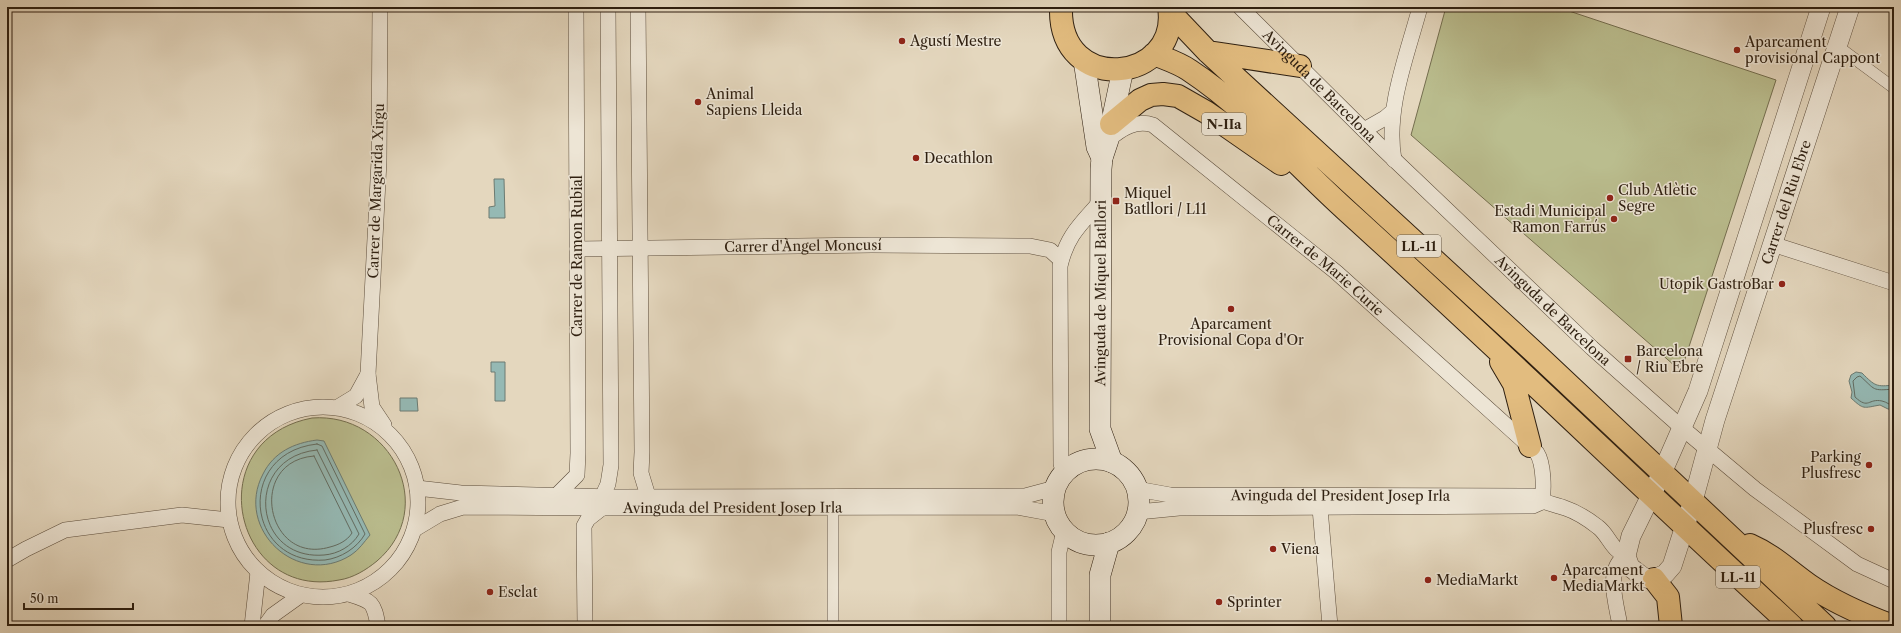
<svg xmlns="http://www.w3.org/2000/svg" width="1901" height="633" viewBox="0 0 1901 633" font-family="'Libre Caslon Text',serif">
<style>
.green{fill:#babd8e;stroke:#746e4f}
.water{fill:#95b9b4;stroke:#6c7b72}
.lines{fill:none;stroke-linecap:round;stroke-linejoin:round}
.shore{stroke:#626c62;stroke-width:1}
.pedestrian-casing{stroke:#5c4d3c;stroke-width:12}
.minor-casing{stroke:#5c4d3c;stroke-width:16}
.tertiary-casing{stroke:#5c4d3c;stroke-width:20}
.secondary-casing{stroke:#2e1f10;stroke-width:22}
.primary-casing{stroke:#2e1f10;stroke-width:24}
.pedestrian{stroke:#ede5d5;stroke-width:11}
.minor{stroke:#ede5d5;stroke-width:15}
.tertiary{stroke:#ede5d5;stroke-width:19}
.secondary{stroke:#ede5d5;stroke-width:21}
.primary{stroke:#e2bc7f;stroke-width:22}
.poi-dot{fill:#8f2418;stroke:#ede5d5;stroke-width:1.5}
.labels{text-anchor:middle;stroke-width:3;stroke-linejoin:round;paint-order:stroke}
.shield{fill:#ede5d5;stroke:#675a4b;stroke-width:1}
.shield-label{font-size:13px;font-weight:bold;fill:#2e1f10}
.poi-label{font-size:14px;fill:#2e1f10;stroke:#ede5d5;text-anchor:start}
.street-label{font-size:14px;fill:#2e1f10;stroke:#ede5d5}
</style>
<rect width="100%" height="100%" fill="#e4d7be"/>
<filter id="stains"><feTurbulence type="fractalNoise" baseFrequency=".005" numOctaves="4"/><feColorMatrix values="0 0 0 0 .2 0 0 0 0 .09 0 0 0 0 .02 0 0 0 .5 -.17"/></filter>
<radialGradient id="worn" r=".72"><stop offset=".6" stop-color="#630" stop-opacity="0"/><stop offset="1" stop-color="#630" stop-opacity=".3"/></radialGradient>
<!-- green -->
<path class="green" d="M 1446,7 L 1557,7 L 1776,80 L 1683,365 L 1676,363 L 1675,366 L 1411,135 Z
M 312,418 C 391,412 439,508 377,561 C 366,570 353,578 339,580 C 233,601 198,440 312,418 Z"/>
<!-- water -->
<path class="water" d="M 494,179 L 504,179 L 505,218 L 489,218 L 489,207 L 495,206 Z
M 491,362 L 505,362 L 505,401 L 495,401 L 495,372 L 491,372 Z
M 1856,372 L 1862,373 C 1875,386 1876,387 1894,385 L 1894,410 L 1888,409 L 1880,405 C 1863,408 1864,410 1851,398 L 1852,392 L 1849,381 L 1851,375 Z
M 400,398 L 417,398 L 418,411 L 400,411 Z
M 317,440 L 324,441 L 370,535 C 364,542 359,550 351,555 C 298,589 234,529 263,474 C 274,452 294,443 317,440 Z"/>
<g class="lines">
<!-- shore -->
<path class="shore" d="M 1894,389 C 1871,391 1876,390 1860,376 L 1857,377 L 1853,381 L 1855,397 C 1869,410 1868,398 1882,401 C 1887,402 1889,405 1894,406
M 317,444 L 322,446 L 365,534 C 357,548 341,558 325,560 C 246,566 234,453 317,444 Z
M 317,450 L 359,534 C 352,546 338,554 324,555 C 252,561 243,457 317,450 Z
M 314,456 L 352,533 C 347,541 338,545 330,547 C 266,566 246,461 314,456 Z"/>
<defs>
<path id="pedestrian" d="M 1844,51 L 1894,88
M 833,507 L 833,626"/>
<g id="minor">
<path d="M 380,7 L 379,161 L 368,374 L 372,407 L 384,425"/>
<path d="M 638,7 L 642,452 L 641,473 L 648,496"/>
<path id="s1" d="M 1240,7 L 1382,148 L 1592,348 L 1681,427 L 1755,489 L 1857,564 L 1894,581"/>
<path d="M 1364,130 L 1385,118 L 1392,112"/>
<path id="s2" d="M 1108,140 C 1121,129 1136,119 1153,125 L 1336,272 L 1537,453 C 1544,464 1544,490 1542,502"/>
<path d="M 1394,160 C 1385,109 1407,56 1420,7"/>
<path d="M 1772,244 L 1894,283"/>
<path id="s3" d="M 577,249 L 872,245 L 1030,246 L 1050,250 L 1061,260"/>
<circle cx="323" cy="502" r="95"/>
<path d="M 338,407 L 356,396 L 368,374"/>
<path d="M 1064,472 L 1061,464 L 1060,266 C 1067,235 1081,224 1101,201"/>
<path d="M 417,488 L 461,493 L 613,497 L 1025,496 L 1055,488"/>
<path id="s4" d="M 1137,489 L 1170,495 L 1533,496 C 1543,503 1554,504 1565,508 C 1577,512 1589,520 1598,527 C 1609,535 1612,552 1626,554"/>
<path d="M 556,496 L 577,475 L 578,453 L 576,7"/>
<path d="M 602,497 L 608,484 L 611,465 L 608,7"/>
<path d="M 1320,508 L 1330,626"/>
<path d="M 1138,512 L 1179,508 L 1533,506 L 1542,502"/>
<path id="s5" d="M 415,529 L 440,514 L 463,507 L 602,508 L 1017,507 L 1055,514"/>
<path d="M 7,560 L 26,549 L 65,530 L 182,515 L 229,520"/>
<path d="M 349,594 C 372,601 374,602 378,626"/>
<path d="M 252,626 L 258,572"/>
<path d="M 265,626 L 273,615 L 301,595"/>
<path d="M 585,626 L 584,526 L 588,519 L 602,508"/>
<path d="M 1059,626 L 1059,552 L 1064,531"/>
<path d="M 1620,626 C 1617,606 1604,569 1626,556"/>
</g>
<g id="tertiary">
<path id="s6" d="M 1821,7 L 1698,391 L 1662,473 L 1631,536 L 1626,556 L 1630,567 L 1639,574 L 1645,578 L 1654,579 L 1665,574 L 1672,566 L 1693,501 L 1715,420 L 1850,7"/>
</g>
<g id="secondary">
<path d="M 1084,60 L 1097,147 L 1102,158"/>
<circle cx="1096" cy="502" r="43"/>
<path id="s7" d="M 1112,462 L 1100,429 L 1101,169 L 1102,158 L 1108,140 L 1123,69"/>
<path d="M 1100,626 L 1100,575 L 1109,543"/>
</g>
<path id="primary" d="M 1061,7 C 1058,97 1181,83 1169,7
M 1170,12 L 1208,52 L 1533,351 L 1825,626
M 1208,52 L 1300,66
M 1154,54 C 1166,59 1179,63 1189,70 C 1248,109 1295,164 1347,211 C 1497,347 1643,489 1792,626
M 1111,124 L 1140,100 L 1151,95 L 1163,94 L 1178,96 L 1206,112 L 1281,164
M 1501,362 L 1514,384 L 1530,446
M 1750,545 C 1773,555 1789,571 1809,585 C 1835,603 1863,615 1893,626
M 1654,579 L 1668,597 L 1671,626"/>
</defs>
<!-- pedestrian casing -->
<use href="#pedestrian" class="pedestrian-casing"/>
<!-- minor casing -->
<use href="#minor" class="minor-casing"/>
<!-- tertiary casing -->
<use href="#tertiary" class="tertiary-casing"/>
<!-- secondary casing -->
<use href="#secondary" class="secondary-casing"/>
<!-- primary casing -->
<use href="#primary" class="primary-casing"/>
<!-- pedestrian -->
<use href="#pedestrian" class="pedestrian"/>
<!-- minor -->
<use href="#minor" class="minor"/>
<!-- tertiary -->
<use href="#tertiary" class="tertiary"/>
<!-- secondary -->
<use href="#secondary" class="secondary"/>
<!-- primary -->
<use href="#primary" class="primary"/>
</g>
<!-- markers -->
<g class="poi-dot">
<circle cx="902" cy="41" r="4"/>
<circle cx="1737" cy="50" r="4"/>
<circle cx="698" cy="102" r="4"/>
<circle cx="916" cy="158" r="4"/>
<circle cx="1610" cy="198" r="4"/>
<rect x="1112" y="197" width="8" height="8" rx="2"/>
<circle cx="1614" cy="219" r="4"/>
<circle cx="1782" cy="284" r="4"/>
<circle cx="1231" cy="309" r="4"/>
<rect x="1624" y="355" width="8" height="8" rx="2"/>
<circle cx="1869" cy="465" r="4"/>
<circle cx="1871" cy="529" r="4"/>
<circle cx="1273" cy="549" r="4"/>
<circle cx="1554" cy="578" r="4"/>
<circle cx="1428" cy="580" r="4"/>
<circle cx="490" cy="592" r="4"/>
<circle cx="1219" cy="602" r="4"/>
</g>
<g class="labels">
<!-- shield labels -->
<g class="shield">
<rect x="1202" y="113" width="44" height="22" rx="3"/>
<rect x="1397" y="235" width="44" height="22" rx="3"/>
<rect x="1716" y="566" width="44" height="22" rx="3"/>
</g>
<g class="shield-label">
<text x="1224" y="129">N-IIa</text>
<text x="1419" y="251">LL-11</text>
<text x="1738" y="582">LL-11</text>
</g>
<!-- poi labels -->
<g class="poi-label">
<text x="910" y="46">Agustí Mestre</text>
<text x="1745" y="47">Aparcament<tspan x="1745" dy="16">provisional Cappont</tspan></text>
<text x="706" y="99">Animal<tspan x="706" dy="16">Sapiens Lleida</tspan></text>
<text x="924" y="163">Decathlon</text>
<text x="1618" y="195">Club Atlètic<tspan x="1618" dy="16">Segre</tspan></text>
<text x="1124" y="198">Miquel<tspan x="1124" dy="16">Batllori / L11</tspan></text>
<text x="1606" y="216" text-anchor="end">Estadi Municipal<tspan x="1606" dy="16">Ramon Farrús</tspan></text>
<text x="1774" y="289" text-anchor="end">Utopik GastroBar</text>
<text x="1231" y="329" text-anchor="middle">Aparcament<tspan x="1231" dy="16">Provisional Copa d'Or</tspan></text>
<text x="1636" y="356">Barcelona<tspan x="1636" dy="16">/ Riu Ebre</tspan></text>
<text x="1861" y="462" text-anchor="end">Parking<tspan x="1861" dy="16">Plusfresc</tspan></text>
<text x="1863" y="534" text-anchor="end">Plusfresc</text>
<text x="1281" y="554">Viena</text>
<text x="1562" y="575">Aparcament<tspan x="1562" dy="16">MediaMarkt</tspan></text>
<text x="1436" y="585">MediaMarkt</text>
<text x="498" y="597">Esclat</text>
<text x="1227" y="607">Sprinter</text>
</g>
<!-- street labels -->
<g class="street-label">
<text dy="5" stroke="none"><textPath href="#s1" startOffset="112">Avinguda de Barcelona</textPath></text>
<text transform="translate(376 191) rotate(-88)" y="5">Carrer de Margarida Xirgu</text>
<text dy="5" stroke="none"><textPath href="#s6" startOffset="1027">Carrer del Riu Ebre</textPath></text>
<text dy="5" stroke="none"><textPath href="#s3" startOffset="226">Carrer d'Àngel Moncusí</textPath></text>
<text transform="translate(577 256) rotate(-90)" y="5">Carrer de Ramon Rubial</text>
<text dy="5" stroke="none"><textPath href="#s2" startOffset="272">Carrer de Marie Curie</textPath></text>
<text dy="5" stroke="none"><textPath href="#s7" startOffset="171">Avinguda de Miquel Batllori</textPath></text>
<text dy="5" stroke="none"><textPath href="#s1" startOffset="436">Avinguda de Barcelona</textPath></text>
<text dy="5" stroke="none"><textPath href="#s4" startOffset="204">Avinguda del President Josep Irla</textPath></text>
<text dy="5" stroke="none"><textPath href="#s5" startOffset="323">Avinguda del President Josep Irla</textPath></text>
</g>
</g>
<!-- margin -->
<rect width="1901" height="633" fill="none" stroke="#e4d7be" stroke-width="24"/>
<rect x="8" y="8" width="1885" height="617" fill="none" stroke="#2e1f10" stroke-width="2"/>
<rect x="12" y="12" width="1877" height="609" fill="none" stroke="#2e1f10"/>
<!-- scale -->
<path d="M24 603v6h109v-6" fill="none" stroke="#2e1f10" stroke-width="2"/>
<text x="30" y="603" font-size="12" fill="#2e1f10" stroke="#ede5d5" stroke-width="3" paint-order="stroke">50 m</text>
<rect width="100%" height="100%" filter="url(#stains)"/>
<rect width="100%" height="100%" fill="url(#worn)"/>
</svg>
